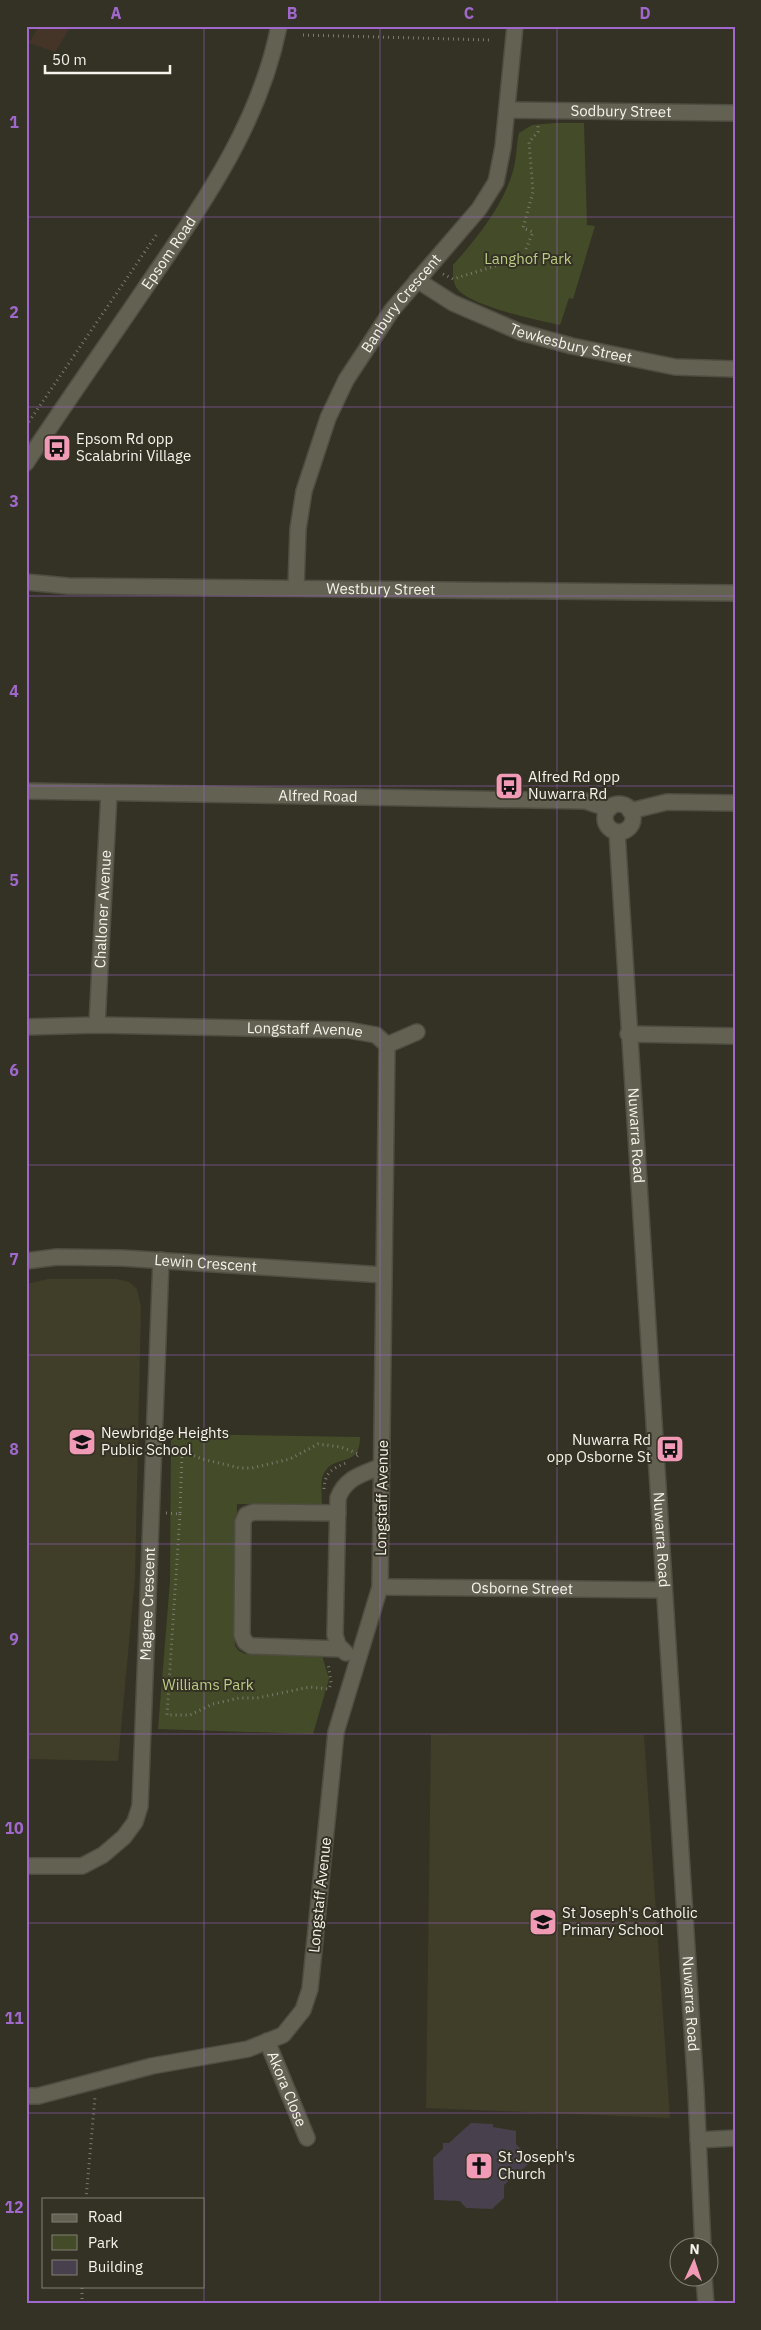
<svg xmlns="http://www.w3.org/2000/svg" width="761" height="2330" viewBox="0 0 761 2330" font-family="'IBM Plex Sans',sans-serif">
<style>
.built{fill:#403d29}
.industrial{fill:#453529}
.green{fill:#444b29}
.building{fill:#48414d}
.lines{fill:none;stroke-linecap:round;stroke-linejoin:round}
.minor-casing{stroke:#504d42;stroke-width:18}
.path{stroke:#7d7b6f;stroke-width:3;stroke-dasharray:1 4;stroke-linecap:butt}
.minor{stroke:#636152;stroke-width:15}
.grid{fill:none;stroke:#a068cc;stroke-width:1;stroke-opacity:0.55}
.labels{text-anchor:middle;stroke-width:4;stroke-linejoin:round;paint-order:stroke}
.street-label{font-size:15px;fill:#f5f3eb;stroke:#343224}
.park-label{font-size:15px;fill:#becb85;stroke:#343224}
.poi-label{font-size:15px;fill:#f5f3eb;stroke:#343224;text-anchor:start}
.neatline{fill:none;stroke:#a068cc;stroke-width:2}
.grid-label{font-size:16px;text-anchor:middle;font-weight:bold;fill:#a068cc}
</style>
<rect width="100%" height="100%" fill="#343224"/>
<!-- built -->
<path class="built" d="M 48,1279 L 116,1279 L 129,1282 L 137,1289 L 141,1307 L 135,1578 L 118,1761 L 26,1759 L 26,1284 Z
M 431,1734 L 644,1735 L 670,2118 L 426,2108 Z"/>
<!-- industrial -->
<path class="industrial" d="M 39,26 L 71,26 L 55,52 L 29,43 Z"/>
<!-- green -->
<path class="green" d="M 556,123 L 584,123 L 587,225 L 595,226 L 573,299 L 569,298 L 560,325 C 536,320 476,307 459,291 C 452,284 453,274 453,265 C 477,238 503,206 513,171 C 517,158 516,145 519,133 L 532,125 Z
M 171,1434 L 360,1437 C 360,1467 337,1455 326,1470 C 319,1478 322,1494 322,1505 L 237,1504 L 235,1646 L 239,1651 L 245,1654 L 322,1655 L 329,1679 L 313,1734 L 158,1729 L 170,1581 Z"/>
<!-- building -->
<path class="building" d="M 471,2123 L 493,2124 L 493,2127 L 516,2131 L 516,2144 L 532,2161 L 504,2185 L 504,2198 L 492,2209 L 466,2208 L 460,2201 L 434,2200 L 433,2158 L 443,2149 L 443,2143 L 449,2143 Z"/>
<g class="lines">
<defs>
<g id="minor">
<path id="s1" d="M 507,110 L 735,113"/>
<path id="s2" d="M 417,280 L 453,303 L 520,332 L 572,346 L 675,367 L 735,369"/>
<path id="s3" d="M 26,463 C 67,401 110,340 152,278 C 206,199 260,122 279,26"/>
<path id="s4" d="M 26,582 L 68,586 L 735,593"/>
<path id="s5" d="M 296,588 L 298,529 L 304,491 L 328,418 L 346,380 L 392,310 L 479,209 L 496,182 L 503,147 L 515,26"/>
<path id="s6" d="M 26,791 L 585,801 L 609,809"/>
<circle cx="619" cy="818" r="14"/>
<path d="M 630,811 L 667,802 L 735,803"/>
<path id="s7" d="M 617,832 L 696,2092 L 703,2248"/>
<path id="s8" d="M 97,1025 L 109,793"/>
<path id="s9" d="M 26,1027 L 97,1025 L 348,1030 L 376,1035 L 387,1045 L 380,1587 L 336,1732 L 310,1989 L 303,2010 L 283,2035 L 248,2049 L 152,2066 L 38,2096 L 26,2096"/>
<path d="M 628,1034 L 735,1036"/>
<path d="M 387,1045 L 417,1032"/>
<path id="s10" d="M 26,1261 L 57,1257 L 122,1258 L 384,1275"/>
<path d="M 338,1513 L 254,1512 L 246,1515 L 243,1522 L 242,1635 L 245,1642 L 251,1646 L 341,1649"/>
<path id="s11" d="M 380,1587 L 664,1590"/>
<path d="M 346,1653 L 338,1645 L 335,1635 L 338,1498 C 346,1477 363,1474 382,1466"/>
<path id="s12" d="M 26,1866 L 82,1866 L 103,1855 L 124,1837 L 135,1822 L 140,1806 L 161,1260"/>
<path id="s13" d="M 267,2041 L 307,2138"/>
<path d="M 698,2140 L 735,2138"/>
<path d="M 704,2278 L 706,2304"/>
</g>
</defs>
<!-- minor casing -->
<use href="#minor" class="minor-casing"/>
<!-- path -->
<path class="path" d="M 303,35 L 491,40
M 526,249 L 533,232 L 523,228 L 533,192 L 529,142 L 538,132 L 538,125
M 443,274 L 453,279 L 518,259
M 26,426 L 157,234
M 324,1489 C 325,1473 331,1469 346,1463
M 166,1513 L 180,1514 L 182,1451 L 202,1459 L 240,1468 L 252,1468 L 290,1459 L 318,1444 L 341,1447 L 359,1454 L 354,1459
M 180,1514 L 167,1715 L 190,1715 L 213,1704 L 239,1698 L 257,1698 L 310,1687 L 329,1689 L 331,1683 L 328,1663
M 86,2199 L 95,2097
M 82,2304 L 82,2286"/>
<!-- minor -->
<use href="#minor" class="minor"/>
</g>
<!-- grid -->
<path class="grid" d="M 204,26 L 204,2304M 380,26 L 380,2304M 557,26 L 557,2304M 26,217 L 735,217M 26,407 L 735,407M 26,596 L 735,596M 26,786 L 735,786M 26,975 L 735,975M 26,1165 L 735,1165M 26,1355 L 735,1355M 26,1544 L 735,1544M 26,1734 L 735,1734M 26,1923 L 735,1923M 26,2113 L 735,2113"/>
<!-- icons -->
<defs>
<symbol id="bus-square" viewBox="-11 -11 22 22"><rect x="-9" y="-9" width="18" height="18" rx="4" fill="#f09ab5" stroke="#343224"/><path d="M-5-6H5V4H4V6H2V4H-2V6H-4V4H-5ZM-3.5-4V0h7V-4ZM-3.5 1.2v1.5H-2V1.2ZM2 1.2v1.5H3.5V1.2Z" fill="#111"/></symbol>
<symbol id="school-square" viewBox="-11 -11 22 22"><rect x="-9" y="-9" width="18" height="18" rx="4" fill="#f09ab5" stroke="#343224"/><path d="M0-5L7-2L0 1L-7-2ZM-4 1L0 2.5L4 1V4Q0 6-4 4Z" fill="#111"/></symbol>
<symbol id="church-square" viewBox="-11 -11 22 22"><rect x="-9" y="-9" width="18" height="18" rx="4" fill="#f09ab5" stroke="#343224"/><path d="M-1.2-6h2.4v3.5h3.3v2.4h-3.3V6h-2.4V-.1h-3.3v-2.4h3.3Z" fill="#111"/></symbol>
</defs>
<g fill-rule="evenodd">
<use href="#bus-square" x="41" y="432" width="32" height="32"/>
<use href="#bus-square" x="493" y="770" width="32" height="32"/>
<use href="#school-square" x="66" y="1426" width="32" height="32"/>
<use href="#bus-square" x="654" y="1433" width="32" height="32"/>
<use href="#school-square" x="527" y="1906" width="32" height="32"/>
<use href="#church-square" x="463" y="2150" width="32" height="32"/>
</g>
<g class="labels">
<!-- street labels -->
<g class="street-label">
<text dy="5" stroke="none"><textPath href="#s1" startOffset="114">Sodbury Street</textPath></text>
<text dy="5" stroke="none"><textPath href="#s3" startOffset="254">Epsom Road</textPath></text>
<text dy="5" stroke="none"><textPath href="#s5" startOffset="311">Banbury Crescent</textPath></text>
<text dy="5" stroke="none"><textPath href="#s2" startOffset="168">Tewkesbury Street</textPath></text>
<text dy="5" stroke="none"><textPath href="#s4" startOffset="355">Westbury Street</textPath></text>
<text dy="5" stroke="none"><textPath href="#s6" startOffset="292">Alfred Road</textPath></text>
<text dy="5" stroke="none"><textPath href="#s8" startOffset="116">Challoner Avenue</textPath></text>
<text dy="5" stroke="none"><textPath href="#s9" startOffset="279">Longstaff Avenue</textPath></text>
<text dy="5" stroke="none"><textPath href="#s7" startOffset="304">Nuwarra Road</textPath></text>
<text dy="5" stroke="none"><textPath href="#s10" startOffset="180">Lewin Crescent</textPath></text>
<text transform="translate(382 1498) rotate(-89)" y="5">Longstaff Avenue</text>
<text dy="5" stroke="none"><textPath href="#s7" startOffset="709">Nuwarra Road</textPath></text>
<text dy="5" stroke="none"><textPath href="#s11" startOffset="142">Osborne Street</textPath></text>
<text dy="5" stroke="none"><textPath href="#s12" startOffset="345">Magree Crescent</textPath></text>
<text transform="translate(320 1895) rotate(-84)" y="5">Longstaff Avenue</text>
<text dy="5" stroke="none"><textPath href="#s7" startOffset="1174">Nuwarra Road</textPath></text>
<text dy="5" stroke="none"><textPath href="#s13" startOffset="52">Akora Close</textPath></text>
</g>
<!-- park labels -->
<g class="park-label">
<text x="528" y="264">Langhof Park</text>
<text x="208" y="1690">Williams Park</text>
</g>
<!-- poi labels -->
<g class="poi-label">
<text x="76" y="444">Epsom Rd opp<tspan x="76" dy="17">Scalabrini Village</tspan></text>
<text x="528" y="782">Alfred Rd opp<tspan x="528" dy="17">Nuwarra Rd</tspan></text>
<text x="101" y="1438">Newbridge Heights<tspan x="101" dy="17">Public School</tspan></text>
<text x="651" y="1445" text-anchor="end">Nuwarra Rd<tspan x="651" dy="17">opp Osborne St</tspan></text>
<text x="562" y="1918">St Joseph's Catholic<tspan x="562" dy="17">Primary School</tspan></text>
<text x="498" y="2162">St Joseph's<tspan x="498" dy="17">Church</tspan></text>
</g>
</g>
<!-- border -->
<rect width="761" height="2330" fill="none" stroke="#343224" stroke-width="55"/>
<!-- legend -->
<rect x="42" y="2198" width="162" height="90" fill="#343224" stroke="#817f74"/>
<rect x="52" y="2214" width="25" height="8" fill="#636152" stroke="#817f74"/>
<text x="88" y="2222" font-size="15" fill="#f5f3eb">Road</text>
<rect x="52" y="2235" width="25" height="15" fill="#444b29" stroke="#817f74"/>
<text x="88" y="2248" font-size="15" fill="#f5f3eb">Park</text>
<rect x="52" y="2260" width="25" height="15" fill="#48414d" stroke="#817f74"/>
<text x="88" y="2272" font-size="15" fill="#f5f3eb">Building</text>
<!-- north arrow -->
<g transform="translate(694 2262) rotate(3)"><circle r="24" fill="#343224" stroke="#817f74"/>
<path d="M0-4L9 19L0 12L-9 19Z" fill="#f09ab5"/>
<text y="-8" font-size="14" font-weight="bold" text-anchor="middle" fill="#f5f3eb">N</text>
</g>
<!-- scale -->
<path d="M45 65v8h125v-8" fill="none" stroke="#f5f3eb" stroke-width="2.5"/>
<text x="52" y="65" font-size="15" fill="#f5f3eb" stroke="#343224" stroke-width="4" paint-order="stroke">50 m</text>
<rect x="28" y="28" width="706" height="2274" class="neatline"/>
<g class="grid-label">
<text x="116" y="19">A</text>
<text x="292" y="19">B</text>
<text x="469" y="19">C</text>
<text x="645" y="19">D</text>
<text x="14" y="128">1</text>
<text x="14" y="318">2</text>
<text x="14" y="507">3</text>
<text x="14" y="697">4</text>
<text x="14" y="886">5</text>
<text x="14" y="1076">6</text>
<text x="14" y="1265">7</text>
<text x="14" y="1455">8</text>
<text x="14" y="1645">9</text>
<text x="14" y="1834">10</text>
<text x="14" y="2024">11</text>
<text x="14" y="2213">12</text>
</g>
</svg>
